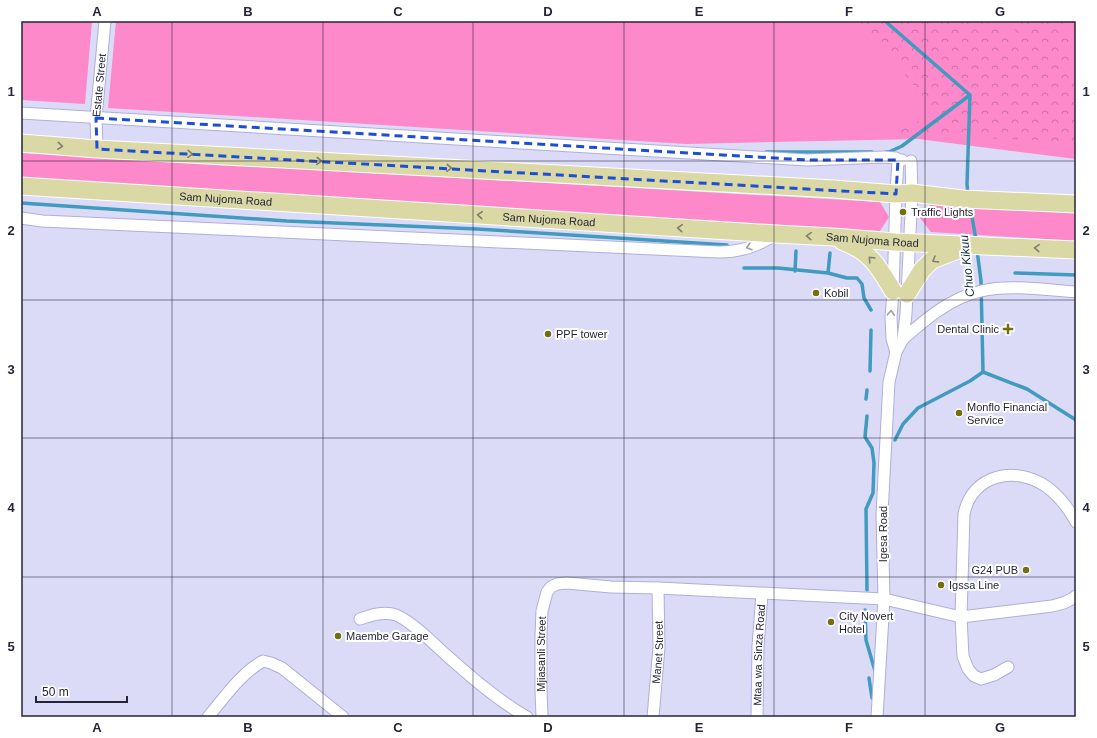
<svg xmlns="http://www.w3.org/2000/svg" width="1097" height="738" viewBox="0 0 1097 738" font-family="Helvetica,sans-serif">
<style>
.grass{fill:#fd88ca}
.forest{fill:url(#forest-crowns)}
.lines{fill:none;stroke-linecap:round;stroke-linejoin:round}
.stream{stroke:#409bbe;stroke-width:3.5}
.street-casing{stroke:#b0aedc;stroke-width:13}
.primary-casing{stroke:#fff;stroke-width:19}
.street{stroke:#fff;stroke-width:11}
.primary{stroke:#dad8a5;stroke-width:17}
.oneway{stroke:#807e6e}
.oneway2{stroke:#9d9da5}
.marked{fill:none;stroke:#1d4ed8;stroke-width:3;stroke-dasharray:8 5;stroke-linejoin:round}
.grid{fill:none;stroke:#262537;stroke-width:1;stroke-opacity:0.55}
.poi-dot{fill:#736e0e;stroke:#fff;stroke-width:1.5}
.labels{text-anchor:middle;stroke-width:4;stroke-linejoin:round;paint-order:stroke}
.street-label{font-size:11px;fill:#262537;stroke:#fff}
.poi-label{font-size:11px;fill:#262537;stroke:#fff;text-anchor:start}
.water-label{font-size:12px;font-style:italic;fill:#15313c;stroke:#fff}
.neatline{fill:none;stroke:#262537;stroke-width:1.5}
.grid-label{font-size:13px;text-anchor:middle;font-weight:bold;fill:#262537}
</style>
<defs>
<pattern id="forest-crowns" width="20" height="18" patternUnits="userSpaceOnUse"><rect width="20" height="18" fill="#fd88ca"/><path d="M2 6a3 3 0 1 1 6 0M12 15a3 3 0 1 1 6 0" fill="none" stroke="#cd6fa5"/></pattern>
</defs>
<rect width="100%" height="100%" fill="#dbdbf8"/>
<!-- grass -->
<path class="grass" d="M 21,21 L 92,21 L 85,104 L 21,100 Z
M 116,21 L 1076,21 L 1076,159 L 918,139 L 686,144 L 108,108 Z
M 21,153 L 880,202 L 889,217 L 880,231 L 21,188 Z
M 931,204 L 1076,212 L 1076,241 L 931,232 L 920,218 Z"/>
<!-- forest -->
<path class="forest" d="M 849,21 L 984,21 L 1012,39 L 1018,21 L 1066,21 L 1076,99 L 1076,142 L 894,134 L 936,112 L 889,55 Z"/>
<g class="lines">
<!-- stream -->
<path class="stream" d="M 885,21 L 970,95 L 967,184 L 968,195
M 766,152 L 872,152
M 886,152 L 889,152 L 902,146 L 970,95
M 21,203 L 287,221 L 477,229 L 727,245
M 970,205 L 976,240
M 977,250 L 981,281 L 983,372 L 1027,389 L 1076,420
M 744,268 L 778,268 L 828,273 L 847,278 L 857,278 L 862,284 L 864,298 L 871,310
M 795,271 L 796,251
M 828,273 L 830,253
M 1015,273 L 1076,275
M 870,371 L 871,330
M 866,399 L 867,390
M 895,440 L 903,424 L 918,408 L 970,381 L 983,372
M 867,590 L 866,509 L 873,493 L 874,463 L 872,448 L 865,437 L 867,416
M 865,610 L 866,640 L 875,671
M 869,678 L 872,698"/>
<defs>
<g id="street">
<path d="M 21,113 L 807,160 L 884,157 L 896,158 L 898,160 L 902,160"/>
<path id="s1" d="M 97,149 L 96,118 L 105,21"/>
<path d="M 21,218 L 42,221 L 719,252 C 740,252 759,246 776,234"/>
<path d="M 903,339 C 926,319 950,298 981,291 C 1009,284 1047,290 1076,292"/>
<path d="M 896,352 L 892,339 L 891,317 L 893,291 L 896,194 L 898,160"/>
<path d="M 360,619 C 371,615 384,611 396,615 C 411,621 432,642 444,653 C 470,676 497,700 527,717"/>
<path d="M 1008,667 L 994,675 L 981,679 L 974,676 L 968,669 L 963,656 L 961,617 L 964,514 C 972,474 1016,465 1047,487 C 1059,496 1069,509 1076,522"/>
<path d="M 208,717 C 224,698 241,673 263,661 L 271,663 L 282,668 L 343,717"/>
<path id="s2" d="M 542,717 L 541,690 L 541,635 L 542,611 L 547,592 L 551,587 L 557,584 L 567,583 L 611,587 L 658,588 L 884,599 L 961,617 L 1052,606 C 1061,604 1069,602 1076,596"/>
<path id="s3" d="M 653,717 L 659,647 L 658,588"/>
<path id="s4" d="M 757,717 L 758,646 L 762,594"/>
<path d="M 877,717 L 884,599 L 882,514 L 889,382 L 896,352 L 903,339 L 906,314 L 912,193 L 911,161"/>
</g>
<g id="primary">
<path d="M 21,143 L 97,149 L 834,189 L 896,194 L 912,193 L 963,199 L 1076,204"/>
<path id="s5" d="M 21,186 L 776,234 L 833,237 L 895,242 L 1076,250"/>
<path d="M 842,241 C 871,252 878,266 893,291"/>
<path d="M 907,294 L 922,270 L 932,260 L 963,248"/>
</g>
</defs>
<!-- street casing -->
<use href="#street" class="street-casing"/>
<!-- primary casing -->
<use href="#primary" class="primary-casing"/>
<!-- street -->
<use href="#street" class="street"/>
<!-- primary -->
<use href="#primary" class="primary"/>
</g>
<!-- one-way arrows -->
<defs><path id="oneway-chevron" d="M-2-3.5L2.5 0L-2 3.5" fill="none" stroke-width="1.6" stroke-linecap="round" stroke-linejoin="round"/></defs>
<g class="oneway">
<use href="#oneway-chevron" transform="translate(60 146) rotate(5)"/>
<use href="#oneway-chevron" transform="translate(190 154) rotate(3)"/>
<use href="#oneway-chevron" transform="translate(319 161) rotate(3)"/>
<use href="#oneway-chevron" transform="translate(449 168) rotate(3)"/>
<use href="#oneway-chevron" transform="translate(480 215) rotate(-176)"/>
<use href="#oneway-chevron" transform="translate(680 228) rotate(-176)"/>
<use href="#oneway-chevron" transform="translate(809 236) rotate(-177)"/>
<use href="#oneway-chevron" transform="translate(1037 248) rotate(-177)"/>
<use href="#oneway-chevron" transform="translate(871 259) rotate(-134)"/>
<use href="#oneway-chevron" transform="translate(935 260) rotate(150)"/>
</g>
<g class="oneway2">
<use href="#oneway-chevron" transform="translate(749 247) rotate(163)"/>
<use href="#oneway-chevron" transform="translate(891 313) rotate(-87)"/>
</g>
<!-- marked area -->
<path class="marked" d="M 96,118 L 807,160 L 898,160 L 896,194 L 97,149 Z"/>
<!-- grid -->
<path class="grid" d="M 172,21 L 172,717M 323,21 L 323,717M 473,21 L 473,717M 624,21 L 624,717M 774,21 L 774,717M 925,21 L 925,717M 21,161 L 1076,161M 21,300 L 1076,300M 21,438 L 1076,438M 21,577 L 1076,577"/>
<!-- markers -->
<g class="poi-dot">
<circle cx="903" cy="212" r="4"/>
<circle cx="816" cy="293" r="4"/>
<path d="M1006 323h4v4h4v4h-4v4h-4v-4h-4v-4h4z"/>
<circle cx="548" cy="334" r="4"/>
<circle cx="959" cy="413" r="4"/>
<circle cx="1026" cy="570" r="4"/>
<circle cx="941" cy="585" r="4"/>
<circle cx="831" cy="622" r="4"/>
<circle cx="338" cy="636" r="4"/>
</g>
<g class="labels">
<!-- street labels -->
<g class="street-label">
<text dy="4" stroke="none"><textPath href="#s1" startOffset="64">Estate Street</textPath></text>
<text dy="4" stroke="none"><textPath href="#s5" startOffset="205">Sam Nujoma Road</textPath></text>
<text dy="4" stroke="none"><textPath href="#s5" startOffset="529">Sam Nujoma Road</textPath></text>
<text dy="4" stroke="none"><textPath href="#s5" startOffset="853">Sam Nujoma Road</textPath></text>
<text transform="translate(883 534) rotate(-90)" y="4">Igesa Road</text>
<text dy="4" stroke="none"><textPath href="#s3" startOffset="65">Manet Street</textPath></text>
<text dy="4" stroke="none"><textPath href="#s2" startOffset="63">Mjiasanli Street</textPath></text>
<text dy="4" stroke="none"><textPath href="#s4" startOffset="62">Mtaa wa Sinza Road</textPath></text>
</g>
<!-- poi labels -->
<g class="poi-label">
<text x="911" y="216">Traffic Lights</text>
<text x="824" y="297">Kobil</text>
<text x="999" y="333" text-anchor="end">Dental Clinic</text>
<text x="556" y="338">PPF tower</text>
<text x="967" y="411">Monflo Financial<tspan x="967" dy="13">Service</tspan></text>
<text x="1018" y="574" text-anchor="end">G24 PUB</text>
<text x="949" y="589">Igssa Line</text>
<text x="839" y="620">City Novert<tspan x="839" dy="13">Hotel</tspan></text>
<text x="346" y="640">Maembe Garage</text>
</g>
<!-- water labels -->
<g class="water-label">
<text transform="translate(967 266) rotate(-96)" y="4">Chuo Kikuu</text>
</g>
</g>
<!-- border -->
<rect width="1097" height="738" fill="none" stroke="#ffffff" stroke-width="44"/>
<!-- scale -->
<path d="M36 696v6h91v-6" fill="none" stroke="#262537" stroke-width="2"/>
<text x="42" y="696" font-size="12" fill="#262537" stroke="#ffffff" stroke-width="3" paint-order="stroke">50 m</text>
<rect x="22" y="22" width="1053" height="694" class="neatline"/>
<g class="grid-label">
<text x="97" y="16">A</text>
<text x="248" y="16">B</text>
<text x="398" y="16">C</text>
<text x="548" y="16">D</text>
<text x="699" y="16">E</text>
<text x="849" y="16">F</text>
<text x="1000" y="16">G</text>
<text x="11" y="96">1</text>
<text x="1086" y="96">1</text>
<text x="11" y="235">2</text>
<text x="1086" y="235">2</text>
<text x="11" y="374">3</text>
<text x="1086" y="374">3</text>
<text x="11" y="512">4</text>
<text x="1086" y="512">4</text>
<text x="11" y="651">5</text>
<text x="1086" y="651">5</text>
<text x="97" y="732">A</text>
<text x="248" y="732">B</text>
<text x="398" y="732">C</text>
<text x="548" y="732">D</text>
<text x="699" y="732">E</text>
<text x="849" y="732">F</text>
<text x="1000" y="732">G</text>
</g>
</svg>
